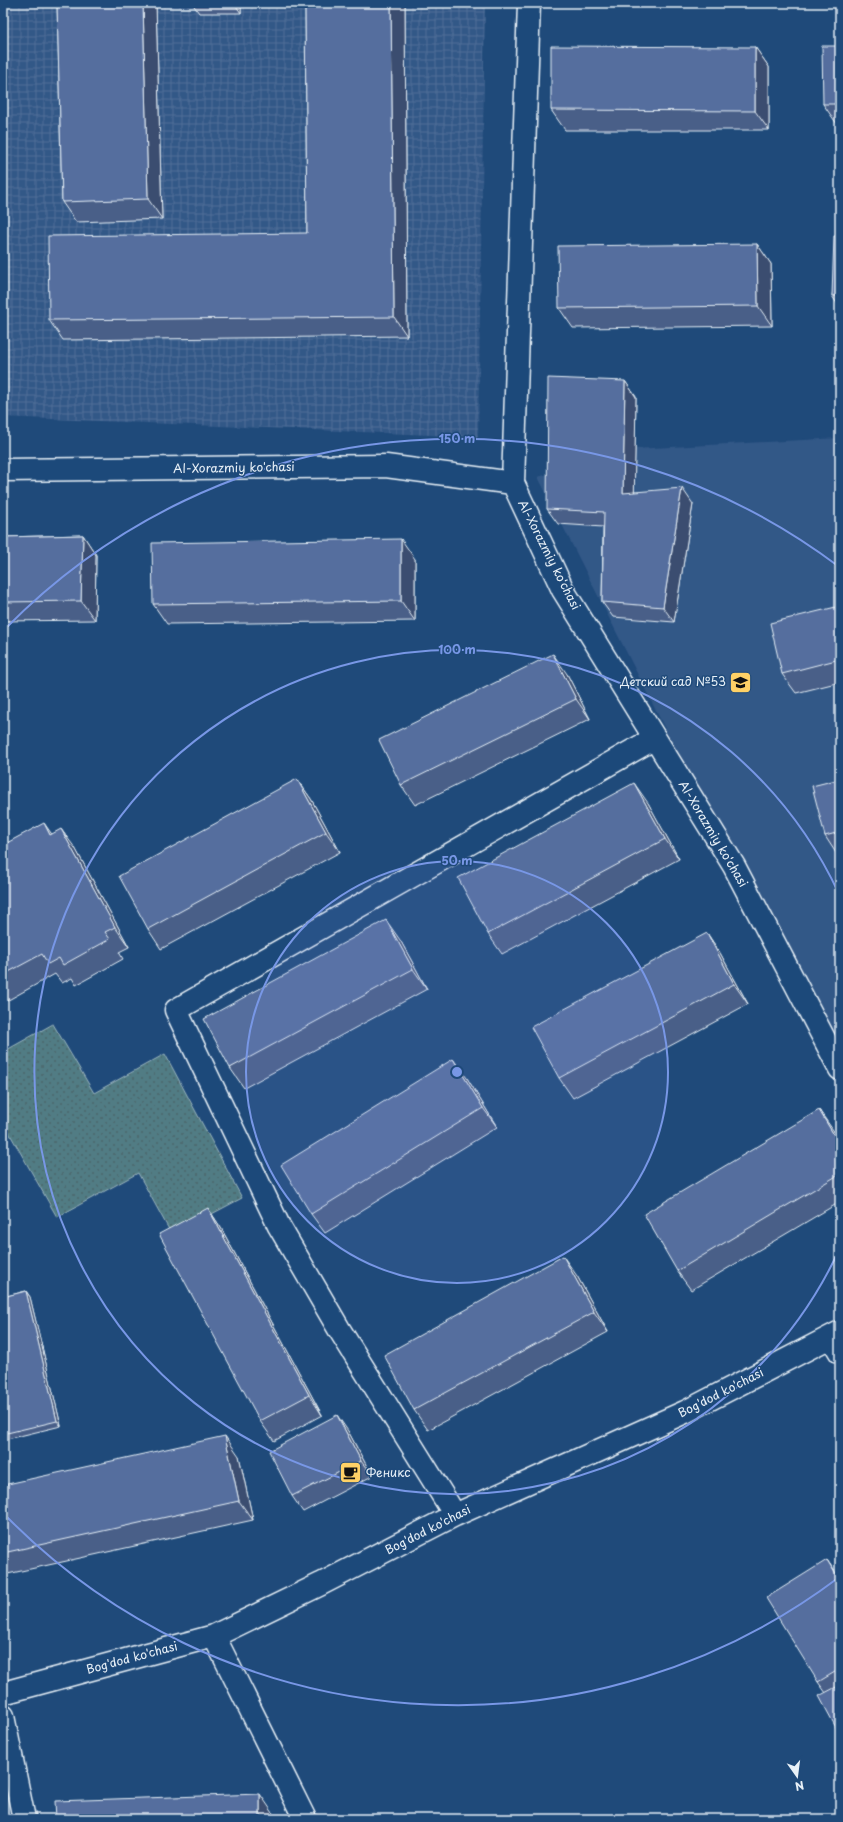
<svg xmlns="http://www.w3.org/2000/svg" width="843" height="1822" viewBox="0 0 843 1822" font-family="'Playpen Sans',sans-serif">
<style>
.built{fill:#335887}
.industrial{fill:url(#industrial-grid)}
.grass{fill:url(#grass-dots);stroke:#9cb6be}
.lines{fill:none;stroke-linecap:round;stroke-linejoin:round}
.minor-casing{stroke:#e8f1f8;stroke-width:25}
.minor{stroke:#1f4a7a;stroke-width:22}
.wall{fill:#485f88;stroke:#e8f1f8}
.shaded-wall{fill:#3b4d6f;stroke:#e8f1f8}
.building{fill:#546e9e;stroke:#e8f1f8}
.ring{fill:none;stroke:#7897e6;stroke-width:2}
.labels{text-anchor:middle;stroke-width:3;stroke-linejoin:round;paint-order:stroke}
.street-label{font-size:12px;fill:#e8f1f8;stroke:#1f4a7a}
.poi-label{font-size:12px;fill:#e8f1f8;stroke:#1f4a7a;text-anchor:end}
.centre{fill:#7897e6;stroke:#1f4a7a;stroke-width:2}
.ring-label{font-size:12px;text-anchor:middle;font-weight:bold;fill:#7897e6;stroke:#1f4a7a;stroke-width:3;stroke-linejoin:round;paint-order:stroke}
</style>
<defs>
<pattern id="industrial-grid" width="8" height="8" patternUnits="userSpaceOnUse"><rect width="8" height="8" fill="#335887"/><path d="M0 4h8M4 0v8" fill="none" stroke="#517099"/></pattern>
<pattern id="grass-dots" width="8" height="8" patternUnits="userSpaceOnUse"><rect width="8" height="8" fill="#517c84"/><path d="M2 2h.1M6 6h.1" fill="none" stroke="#4c656a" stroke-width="1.8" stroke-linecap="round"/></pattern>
</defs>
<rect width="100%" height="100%" fill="#1f4a7a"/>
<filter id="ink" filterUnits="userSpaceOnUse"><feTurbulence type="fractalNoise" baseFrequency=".025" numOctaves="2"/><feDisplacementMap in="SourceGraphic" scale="8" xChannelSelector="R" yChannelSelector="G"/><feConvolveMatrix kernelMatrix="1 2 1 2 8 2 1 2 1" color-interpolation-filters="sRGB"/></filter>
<g filter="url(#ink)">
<!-- built -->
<path class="built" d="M 840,438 L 840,1050 L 745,887 L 538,477 L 634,449 Z"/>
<!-- industrial -->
<path class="industrial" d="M 3,3 L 485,3 L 478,437 L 3,417 Z"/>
<!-- grass -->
<path class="grass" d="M 53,1024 L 94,1093 L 165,1054 L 242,1198 L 172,1235 L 138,1173 L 57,1217 L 3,1122 L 3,1052 Z"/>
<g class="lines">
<defs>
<path id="minor" d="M 3,470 L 386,466 L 513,483 L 563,590 L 734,866 L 840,1069
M 513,483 L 529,3
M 831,1337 L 840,1352
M 455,1515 L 339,1329 L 279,1226 L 176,1010 L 655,738
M 214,1636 L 305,1819
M 3,1693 L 214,1636 L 321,1584 L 455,1515 L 685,1412 L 840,1332
M 3,1716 L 24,1819"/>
</defs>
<!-- minor casing -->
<use href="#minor" class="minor-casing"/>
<!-- minor -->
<use href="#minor" class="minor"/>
</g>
<!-- wall -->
<path class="wall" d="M 57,3 L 156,3 L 162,219 L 76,222 L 62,202 Z
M 192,3 L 241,3 L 241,13 L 199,13 Z
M 305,3 L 405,3 L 407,336 L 63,340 L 49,320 L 307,233 Z
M 840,46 L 840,124 L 837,124 L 823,104 Z
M 755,47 L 769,67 L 769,130 L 565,130 L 551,110 Z
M 840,236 L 840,308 L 832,296 Z
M 757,244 L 771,264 L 772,326 L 573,328 L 559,308 Z
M 625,381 L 636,397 L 634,492 L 693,504 L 674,622 L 613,617 L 602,602 L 603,527 L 558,524 L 547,509 Z
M 83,535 L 96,555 L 95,620 L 3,621 L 3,537 Z
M 415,559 L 415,621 L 167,624 L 153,604 Z
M 840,606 L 840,682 L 796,693 L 782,674 Z
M 567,674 L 590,719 L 415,805 L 401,785 Z
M 297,779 L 311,799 L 340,852 L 161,949 L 148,929 Z
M 840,779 L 840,856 L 838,856 L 825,836 Z
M 648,803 L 679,859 L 502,954 L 488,934 Z
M 51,834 L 75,848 L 129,947 L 119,952 L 123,959 L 76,985 L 72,978 L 62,983 L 55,974 L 3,1003 L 3,845 Z
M 707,933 L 720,953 L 748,1004 L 573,1098 L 559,1078 Z
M 400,940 L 427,989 L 244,1088 L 230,1068 Z
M 467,1078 L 497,1127 L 325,1233 L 311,1214 Z
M 833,1130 L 840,1142 L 840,1202 L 691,1290 L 677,1271 Z
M 208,1208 L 221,1228 L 322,1415 L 274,1441 L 260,1421 Z
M 577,1276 L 608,1332 L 428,1430 L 414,1410 Z
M 26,1291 L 30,1297 L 61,1426 L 3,1440 L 3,1297 Z
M 348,1431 L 372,1476 L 303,1512 L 292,1496 Z
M 239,1456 L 253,1520 L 3,1575 L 3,1485 Z
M 827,1560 L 840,1579 L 840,1735 L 826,1693 L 818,1682 Z"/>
<!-- shaded-wall -->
<path class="shaded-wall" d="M 143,3 L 156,3 L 162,219 L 148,199 Z
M 234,3 L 241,3 L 241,13 Z
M 391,3 L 405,3 L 407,336 L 394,317 Z
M 755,47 L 769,67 L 769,130 L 755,111 Z
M 757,244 L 771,264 L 772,326 L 758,306 Z
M 625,381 L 636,397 L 634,509 L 623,493 Z
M 682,488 L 693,504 L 674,622 L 663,607 Z
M 83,535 L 96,555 L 95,620 L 81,601 Z
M 401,539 L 415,559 L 415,621 L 401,601 Z
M 553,654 L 567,674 L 590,719 L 576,699 Z
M 297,779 L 311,799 L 340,852 L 326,832 Z
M 634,783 L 648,803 L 679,859 L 665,839 Z
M 44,823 L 58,843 L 50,835 Z
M 61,829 L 75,848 L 129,947 L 115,927 Z
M 386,920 L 400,940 L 427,989 L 413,969 Z
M 707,933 L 720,953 L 748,1004 L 734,984 Z
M 453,1059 L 467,1078 L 497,1127 L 483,1108 Z
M 819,1110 L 833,1130 L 840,1142 L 840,1145 Z
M 208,1208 L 221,1228 L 322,1415 L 309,1395 Z
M 563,1256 L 577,1276 L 608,1332 L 594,1312 Z
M 26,1291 L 30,1297 L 61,1426 L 57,1421 Z
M 337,1415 L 348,1431 L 372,1476 L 361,1461 Z
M 225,1436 L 239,1456 L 253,1520 L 239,1501 Z
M 827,1560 L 840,1579 L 840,1581 Z
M 260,1794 L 273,1813 L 274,1819 L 260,1819 Z
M 3,1812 L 8,1819 L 3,1819 Z"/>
<!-- building -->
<path class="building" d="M 57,3 L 143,3 L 148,199 L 62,202 Z
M 305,3 L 391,3 L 394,317 L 49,320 L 48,236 L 307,233 Z
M 551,46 L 755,47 L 755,111 L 551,110 Z
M 822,46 L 840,46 L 840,104 L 823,104 Z
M 834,236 L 840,236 L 840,296 L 832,296 Z
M 757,244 L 758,306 L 559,308 L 558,246 Z
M 548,378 L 625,381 L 623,493 L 682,488 L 663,607 L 602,602 L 604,512 L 547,509 Z
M 83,535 L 81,601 L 3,602 L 3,537 Z
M 401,539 L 401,601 L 153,604 L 152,543 Z
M 840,606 L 840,659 L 782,674 L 770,623 Z
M 553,654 L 576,699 L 401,785 L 379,740 Z
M 297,779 L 326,832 L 148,929 L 119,876 Z
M 840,779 L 840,832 L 825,836 L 812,786 Z
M 634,783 L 665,839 L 488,934 L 458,878 Z
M 44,823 L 50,835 L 61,829 L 115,927 L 105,932 L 110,939 L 63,965 L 59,958 L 48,964 L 42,954 L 3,975 L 3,845 Z
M 386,920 L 413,969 L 230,1068 L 204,1019 Z
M 707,933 L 734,984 L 559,1078 L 531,1027 Z
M 453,1059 L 483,1108 L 311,1214 L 281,1165 Z
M 819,1110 L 840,1145 L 840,1174 L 677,1271 L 644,1214 Z
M 208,1208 L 309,1395 L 260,1421 L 159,1234 Z
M 563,1256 L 594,1312 L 414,1410 L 384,1355 Z
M 26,1291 L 57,1421 L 3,1434 L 3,1297 Z
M 337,1415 L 361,1461 L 292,1496 L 269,1451 Z
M 225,1436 L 239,1501 L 3,1553 L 3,1485 Z
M 827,1560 L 840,1581 L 840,1669 L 818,1682 L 766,1598 Z
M 840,1685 L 840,1735 L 819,1696 Z
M 260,1794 L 260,1819 L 56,1819 L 55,1801 Z"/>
</g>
<!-- distance rings -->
<circle cx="457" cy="1072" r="211" fill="#7897e6" fill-opacity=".12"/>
<g class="ring">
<circle cx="457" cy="1072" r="211"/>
<path d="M839 1250A422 422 0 1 1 839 894"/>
<path d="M838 1578A633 633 0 0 1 6 1516M6 628A633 633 0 0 1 838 566"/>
</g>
<!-- icons -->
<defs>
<symbol id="school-square" viewBox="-11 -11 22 22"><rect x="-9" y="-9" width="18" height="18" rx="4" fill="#ffd166" stroke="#1f4a7a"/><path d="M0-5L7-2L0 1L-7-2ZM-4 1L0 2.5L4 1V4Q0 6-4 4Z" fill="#111"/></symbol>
<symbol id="cafe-square" viewBox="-11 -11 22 22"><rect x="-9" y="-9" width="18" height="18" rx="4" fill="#ffd166" stroke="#1f4a7a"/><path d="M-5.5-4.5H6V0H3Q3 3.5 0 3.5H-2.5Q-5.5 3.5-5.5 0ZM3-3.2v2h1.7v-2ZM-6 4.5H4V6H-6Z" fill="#111"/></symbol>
</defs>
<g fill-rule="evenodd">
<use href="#school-square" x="728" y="670" width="25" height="25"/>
<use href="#cafe-square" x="338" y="1460" width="25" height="25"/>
</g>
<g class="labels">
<!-- street labels -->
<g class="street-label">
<text transform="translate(234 468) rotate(-1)" y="4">Al-Xorazmiy ko'chasi</text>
<text transform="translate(549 555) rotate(63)" y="4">Al-Xorazmiy ko'chasi</text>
<text transform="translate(713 834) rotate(59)" y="4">Al-Xorazmiy ko'chasi</text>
<text transform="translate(721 1393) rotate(-27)" y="4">Bog'dod ko'chasi</text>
<text transform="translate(428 1530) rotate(-27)" y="4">Bog'dod ko'chasi</text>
<text transform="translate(132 1658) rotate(-15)" y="4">Bog'dod ko'chasi</text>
</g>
<!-- poi labels -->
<g class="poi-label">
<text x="726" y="686">Детский сад №53</text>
<text x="366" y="1477" text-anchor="start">Феникс</text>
</g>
</g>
<circle cx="457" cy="1072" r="6" class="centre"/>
<g class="ring-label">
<text x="457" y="443">150 m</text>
<text x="457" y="654">100 m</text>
<text x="457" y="865">50 m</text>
</g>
<!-- margin -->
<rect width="843" height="1822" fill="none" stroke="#1f4a7a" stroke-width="16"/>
<rect x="8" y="8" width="827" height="1806" fill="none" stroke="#e8f1f8" stroke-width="1.5" filter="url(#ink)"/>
<!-- north arrow -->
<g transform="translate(797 1776) rotate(166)" stroke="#1f4a7a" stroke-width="3" paint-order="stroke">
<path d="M0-3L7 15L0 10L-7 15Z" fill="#e8f1f8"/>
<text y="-6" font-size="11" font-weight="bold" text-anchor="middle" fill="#e8f1f8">N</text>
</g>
</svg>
